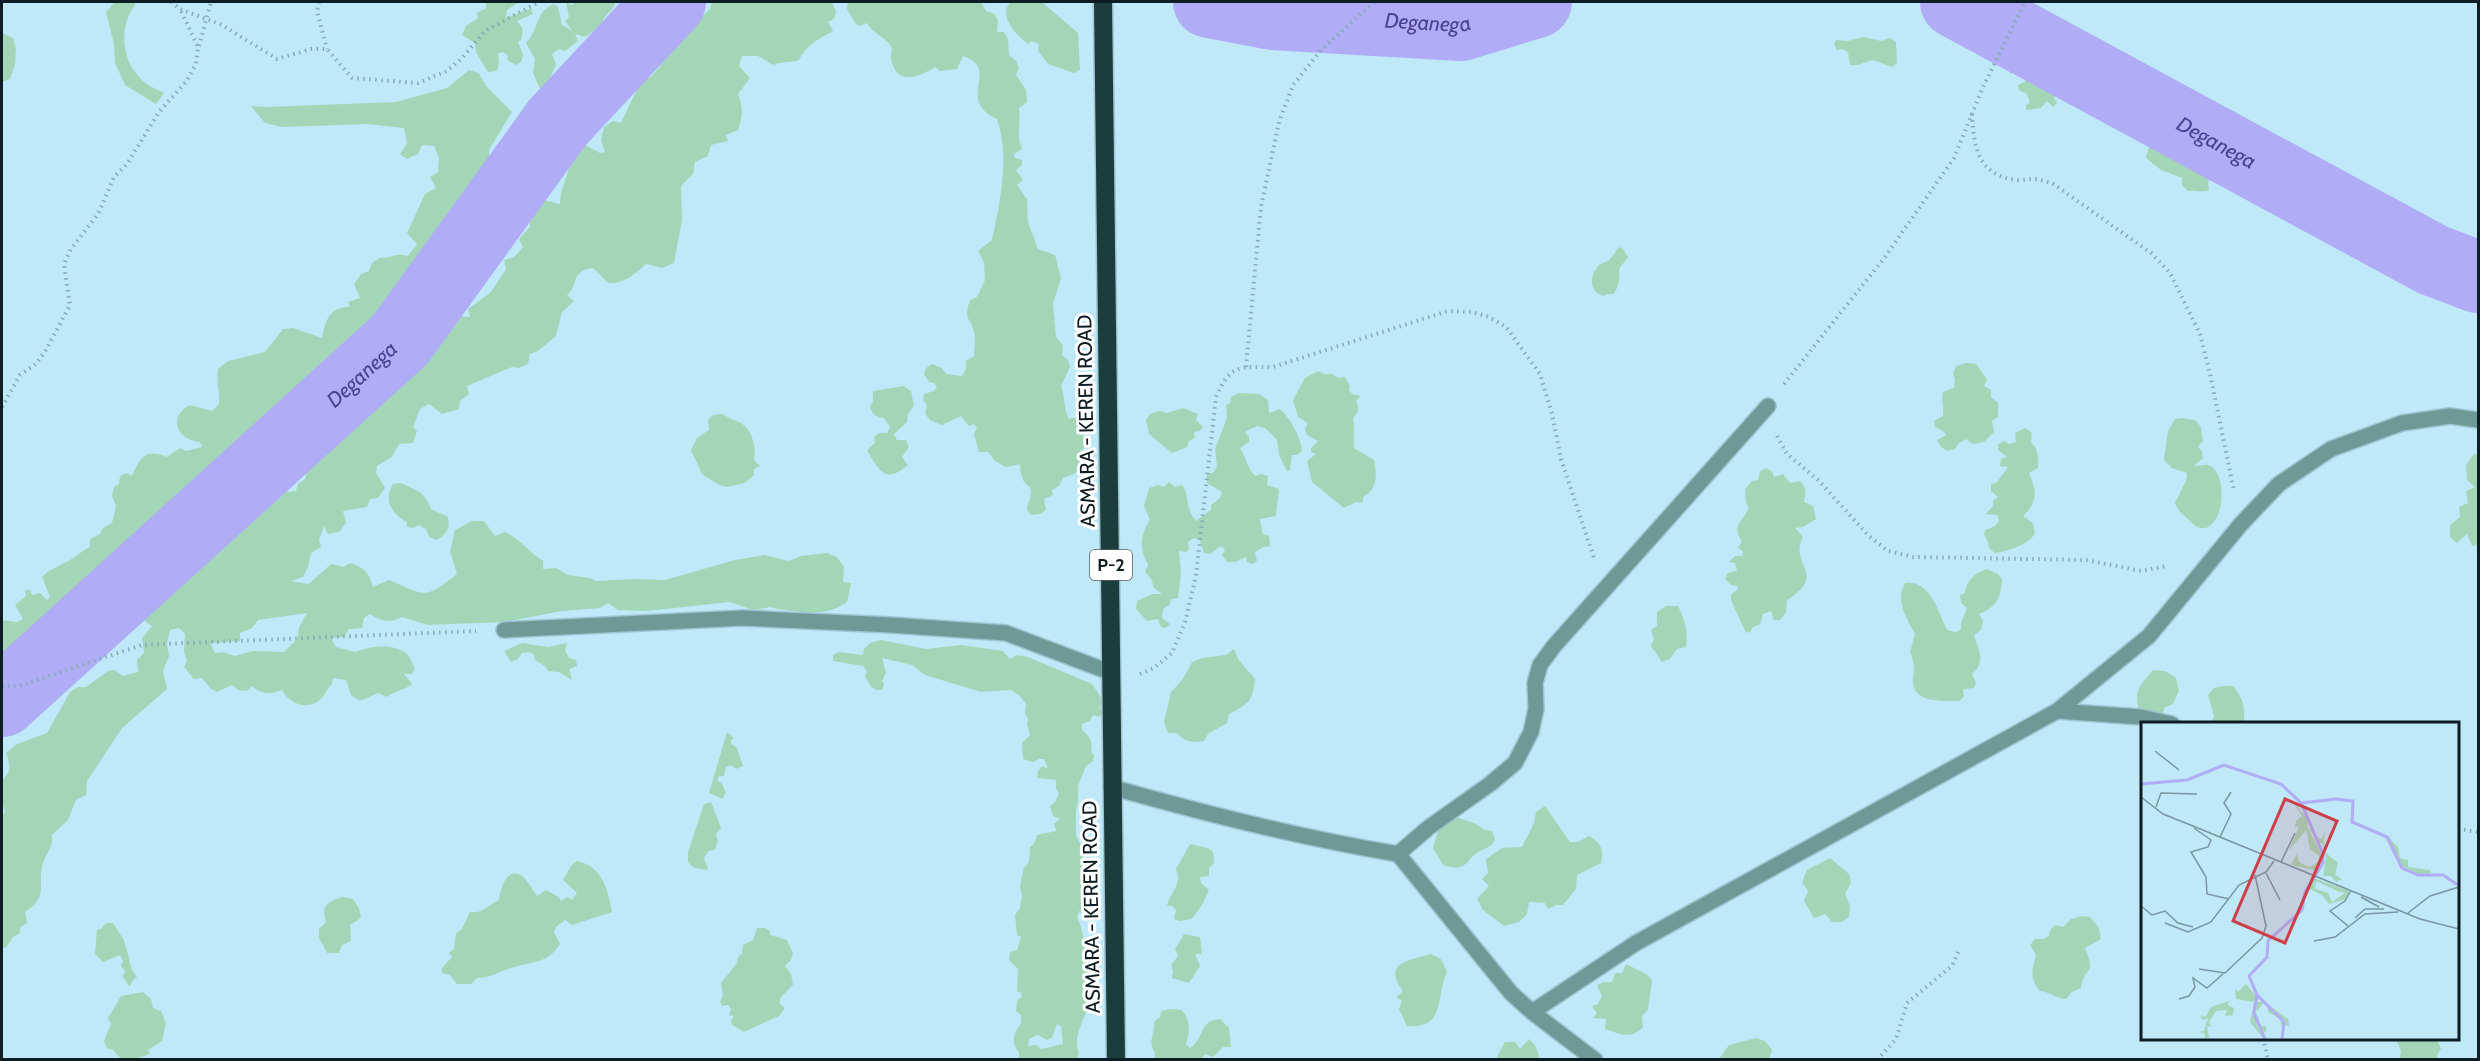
<svg xmlns="http://www.w3.org/2000/svg" width="2480" height="1061" viewBox="0 0 2480 1061" font-family="Cabin,sans-serif">
<style>
.green{fill:#a3d6b7;fill-rule:evenodd}
.lines{fill:none;stroke-linecap:round;stroke-linejoin:round}
.river{stroke:#b0adf6;stroke-width:72}
.minor-casing{stroke:#9fc4d2;stroke-width:18}
.highway-casing{stroke:#9fc4d2;stroke-width:21}
.path{stroke:#88aab6;stroke-width:4;stroke-dasharray:1.5 4.5;stroke-linecap:butt}
.minor{stroke:#6f9996;stroke-width:15}
.highway{stroke:#1b3e3c;stroke-width:18}
.labels{text-anchor:middle;stroke-width:6;stroke-linejoin:round;paint-order:stroke}
.shield{fill:#fff;stroke:#566165;stroke-width:1.5}
.shield-label{font-size:18px;font-weight:bold;fill:#0d1d23}
.street-label{font-size:20px;fill:#0d1d23;stroke:#fff}
.water-label{font-size:21px;font-style:italic;fill:#4a3f92;stroke:#fff}
.inset-river{fill:none;stroke:#b0adf6;stroke-width:3}
.inset-road{fill:none;stroke:#7897a3;stroke-width:1.5}
.view{fill:#ce3e49;fill-opacity:0.15;stroke:#ce3e49;stroke-width:3}
.inset-edge{fill:none;stroke:#0d1d23;stroke-width:3}
</style>
<rect width="100%" height="100%" fill="#bfe9f8"/>
<!-- green -->
<path class="green" d="M 115,2 L 134,2 L 135,5 C 119,26 121,59 140,78 C 146,85 156,89 164,93 L 156,104 L 125,85 L 115,63 L 114,44 L 106,12 Z
M 486,2 L 519,2 L 507,10 L 506,18 L 531,8 L 533,14 L 517,21 L 523,29 L 521,40 L 518,42 L 523,55 L 521,62 L 516,65 L 507,60 L 508,55 L 503,52 L 498,53 L 499,63 L 497,71 L 488,72 L 476,52 L 475,43 L 462,35 L 466,26 L 478,18 L 477,13 L 486,8 Z
M 566,2 L 572,5 L 576,2 L 616,2 L 613,8 L 603,19 L 603,24 L 585,37 L 575,34 L 578,41 L 565,51 L 559,49 L 552,54 L 556,64 L 550,78 L 552,84 L 541,91 L 533,73 L 535,59 L 526,43 C 538,32 536,10 554,4 L 558,7 L 562,25 L 572,31 L 565,21 L 569,17 Z
M 712,2 L 828,2 L 833,4 L 836,12 L 834,19 L 828,22 L 833,31 C 820,38 805,46 799,60 C 790,63 782,61 773,65 L 758,56 L 742,56 L 739,66 L 750,78 L 738,94 C 743,107 743,116 738,130 L 726,135 L 728,141 L 711,145 L 708,156 L 695,162 L 693,174 L 681,186 L 682,220 L 674,263 L 662,268 L 646,264 C 634,275 624,284 608,283 L 593,268 C 570,271 580,283 567,295 L 574,301 L 562,312 L 556,336 L 538,351 L 530,354 L 528,364 L 519,368 L 512,367 L 467,386 L 469,394 L 460,401 L 459,409 L 442,414 L 429,404 L 420,409 L 413,427 L 417,431 L 413,443 L 399,444 L 392,457 L 377,466 L 376,473 L 385,488 L 378,498 L 370,499 L 367,507 L 343,511 L 346,523 L 339,532 L 328,534 L 324,526 L 319,540 L 321,547 L 311,553 L 308,567 L 303,577 L 291,581 L 309,584 L 331,564 L 343,567 L 350,563 C 365,568 369,572 373,587 L 389,580 C 426,596 424,600 457,574 L 450,552 L 455,530 L 472,521 L 484,521 L 495,536 L 505,532 C 521,540 529,552 543,561 L 543,569 L 556,568 L 568,575 L 590,578 L 596,581 L 634,579 L 665,580 L 735,560 L 764,555 L 789,561 L 801,556 L 827,553 L 837,557 L 844,567 L 843,582 L 851,583 L 847,602 C 825,618 802,612 777,609 L 771,607 L 753,610 L 730,602 L 647,611 L 618,610 L 608,603 L 600,608 L 562,611 L 504,622 L 428,625 L 402,617 C 390,624 381,621 370,614 L 364,618 L 362,628 L 349,629 L 344,637 L 331,638 L 336,647 L 355,652 C 369,646 397,642 409,656 C 411,659 412,665 415,668 L 412,674 L 404,674 L 412,684 C 404,691 395,690 387,697 L 378,693 L 360,701 L 351,695 L 346,680 L 333,678 L 332,684 C 326,689 325,697 317,702 C 304,710 288,702 282,690 C 270,694 262,695 252,686 L 247,691 L 238,690 L 232,685 L 217,692 L 210,688 L 202,678 L 194,679 L 184,667 L 187,661 L 184,652 L 185,634 L 179,628 L 170,630 L 167,644 L 169,656 L 163,671 L 167,689 L 122,728 L 87,781 L 86,795 L 76,800 L 68,820 L 52,835 C 54,848 45,854 42,866 C 40,875 42,886 40,895 C 38,903 31,908 25,912 L 27,923 L 20,927 L 20,933 L 13,937 L 6,948 L 2,947 L 2,819 L 5,811 L 2,802 L 2,780 C 12,771 10,765 6,753 L 17,744 L 47,733 L 70,692 L 78,687 L 86,687 L 108,671 L 115,670 L 123,676 L 138,672 L 137,660 L 144,653 L 142,638 L 152,626 L 145,621 C 144,607 144,601 155,592 L 152,582 L 157,574 L 154,550 L 161,542 L 183,527 C 195,529 203,535 212,524 L 219,526 L 226,524 L 234,529 L 254,519 L 253,506 L 264,503 C 268,488 275,484 288,492 L 296,491 L 298,484 L 305,479 L 314,450 L 330,441 L 328,432 L 339,425 L 339,417 L 348,412 L 361,409 L 363,402 L 373,397 L 371,387 C 378,380 382,379 391,383 L 401,378 L 406,361 L 418,357 L 420,348 L 430,343 L 436,344 C 448,334 446,326 457,316 L 470,317 L 468,309 L 491,292 L 506,269 L 504,260 L 514,257 L 523,247 L 519,239 L 530,227 L 530,210 L 536,201 L 544,200 L 560,204 L 561,193 L 575,150 L 585,145 L 600,153 L 605,152 L 601,140 L 604,127 L 613,121 L 621,123 L 641,81 L 652,76 L 689,29 L 710,9 ZM 307,613 L 299,627 L 297,639 L 284,652 L 253,651 L 235,656 L 223,652 L 215,653 L 210,643 L 240,641 L 240,633 L 252,628 L 258,620 Z
M 848,2 L 981,2 L 986,11 L 995,14 L 998,21 L 997,32 L 1004,32 L 1008,39 L 1009,55 L 1016,61 L 1019,68 L 1016,75 L 1026,90 L 1027,102 L 1019,108 C 1021,123 1016,134 1022,149 L 1014,154 L 1015,158 L 1022,160 L 1022,165 L 1016,170 L 1023,180 L 1017,185 L 1027,199 L 1028,222 L 1038,249 L 1055,255 L 1061,278 L 1053,304 L 1056,337 L 1063,345 L 1062,355 L 1068,360 L 1070,367 L 1061,386 C 1065,397 1064,410 1069,419 L 1078,417 L 1081,424 L 1078,433 L 1084,436 L 1086,447 L 1080,451 L 1086,455 C 1083,470 1076,474 1063,478 L 1059,486 L 1052,490 L 1053,495 L 1044,499 L 1046,510 L 1040,514 L 1031,515 C 1022,507 1031,503 1031,492 C 1031,485 1026,486 1023,480 C 1021,476 1020,469 1020,464 L 1006,467 L 995,461 L 988,452 L 979,452 L 974,434 L 977,428 L 974,424 L 969,426 L 961,416 L 942,425 L 930,420 L 925,414 L 927,405 L 923,400 L 924,394 L 934,391 L 937,387 L 934,383 L 929,382 L 924,374 L 926,368 L 932,364 L 942,368 L 946,374 L 962,376 L 966,369 L 966,361 L 974,356 C 974,349 976,339 974,332 C 970,315 963,322 970,300 L 977,297 L 985,280 L 984,262 L 978,251 L 992,240 C 1000,202 1010,157 997,119 C 954,99 1002,69 963,56 L 957,69 L 940,71 L 935,67 C 919,77 897,87 891,59 C 890,54 894,50 890,45 C 884,36 872,33 867,23 L 860,26 L 856,24 L 847,9 Z
M 1011,2 L 1043,3 L 1078,33 L 1080,70 L 1074,73 L 1048,64 L 1038,51 L 1039,44 L 1031,41 L 1028,44 C 1016,35 997,15 1011,2 Z
M 2,33 L 13,38 L 16,48 L 15,64 L 10,79 L 2,82 Z
M 1863,37 L 1881,41 L 1890,38 L 1896,42 L 1897,63 L 1892,67 L 1873,60 L 1857,65 L 1850,65 L 1848,52 L 1842,49 L 1837,50 L 1834,44 L 1836,40 L 1848,41 Z
M 2018,51 L 2057,75 L 2054,86 L 2057,92 L 2054,98 L 2057,103 L 2053,107 L 2047,101 L 2041,108 L 2026,110 L 2026,106 L 2030,102 L 2027,94 L 2019,90 L 2018,85 L 2025,82 L 2023,72 L 2018,70 L 2010,74 C 2007,63 2011,60 2018,51 Z
M 469,70 L 479,73 L 486,86 L 512,112 L 489,150 L 489,165 L 469,197 L 450,213 L 415,268 L 410,292 L 355,373 L 345,378 L 316,405 L 304,412 L 209,492 L 206,501 L 189,503 L 175,522 L 165,521 L 157,529 L 152,540 L 113,568 L 106,581 L 94,595 L 60,602 L 54,617 L 56,622 L 18,661 L 2,669 L 2,620 L 17,622 L 23,619 L 15,605 L 26,596 L 25,590 L 30,590 L 32,595 L 40,593 L 47,600 L 50,597 L 42,577 C 50,569 59,566 68,561 C 76,557 81,551 90,547 L 90,539 L 100,534 L 103,528 L 112,523 L 116,506 L 112,496 L 114,487 L 119,484 L 120,476 L 126,473 L 132,476 C 140,457 146,448 167,457 L 180,448 L 186,451 L 202,447 L 200,442 C 177,440 167,417 190,405 L 212,411 L 219,404 C 220,391 216,381 218,369 L 228,361 L 265,352 L 283,329 L 293,328 L 322,338 C 325,321 330,306 350,307 L 348,302 L 360,298 L 354,284 L 361,274 L 369,271 L 372,263 L 379,258 C 390,259 397,252 408,256 L 417,244 L 407,233 L 425,194 L 436,188 L 430,177 L 438,172 L 439,158 L 434,146 L 422,145 L 418,154 L 407,159 L 400,154 L 407,143 L 404,128 L 368,124 L 282,127 L 265,123 L 251,106 L 267,107 L 396,102 L 447,88 Z
M 2166,136 L 2174,139 L 2185,155 L 2196,158 L 2211,177 L 2208,183 L 2209,190 C 2202,193 2196,190 2188,191 L 2182,185 L 2182,178 L 2161,170 L 2146,158 C 2148,145 2153,139 2166,136 Z
M 1619,247 L 1623,249 L 1628,257 L 1619,269 C 1620,279 1619,286 1614,294 L 1607,294 L 1604,296 C 1589,292 1589,277 1598,266 C 1602,262 1607,263 1610,259 C 1614,255 1615,251 1619,247 Z
M 1966,363 L 1976,364 L 1987,379 L 1984,386 L 1991,390 L 1991,398 L 1998,402 L 1998,417 L 1992,421 L 1994,432 L 1984,442 L 1973,444 L 1966,439 L 1958,444 L 1955,449 L 1947,451 L 1941,447 L 1937,440 L 1946,435 L 1943,431 L 1935,427 L 1934,421 L 1943,416 C 1944,406 1941,401 1943,392 L 1954,388 L 1955,380 L 1953,373 L 1956,366 Z
M 1318,371 L 1324,374 L 1333,374 L 1338,378 L 1345,377 L 1350,386 L 1349,390 L 1352,394 L 1361,396 L 1356,401 C 1360,409 1358,413 1353,418 C 1355,429 1353,437 1354,448 L 1374,460 C 1377,474 1378,489 1364,496 L 1362,503 L 1356,502 L 1344,508 L 1312,482 L 1307,461 L 1316,454 L 1311,452 L 1311,448 L 1318,441 L 1307,435 L 1305,429 L 1308,423 L 1298,417 L 1293,400 L 1305,378 Z
M 904,386 L 911,391 L 914,406 L 908,414 L 907,422 L 894,434 L 897,440 L 906,440 L 909,447 L 902,457 L 908,465 C 885,484 880,472 867,450 L 875,443 L 874,437 L 879,433 L 887,433 L 890,427 L 884,418 C 875,417 872,414 870,406 L 873,402 L 873,391 Z
M 1239,393 L 1259,394 L 1268,400 L 1269,413 L 1280,409 C 1290,418 1301,437 1302,451 L 1297,455 L 1292,455 L 1290,470 L 1287,471 L 1279,455 L 1277,440 L 1265,428 L 1257,426 L 1245,432 L 1249,437 L 1249,442 L 1240,448 C 1246,457 1247,468 1255,476 L 1261,474 L 1268,476 L 1267,485 L 1279,489 L 1276,516 L 1260,519 L 1263,534 L 1269,536 L 1270,546 L 1263,547 L 1255,552 L 1257,561 L 1252,564 L 1247,562 L 1246,557 L 1235,562 L 1227,562 L 1222,555 L 1225,550 L 1221,546 L 1210,554 L 1204,553 L 1200,541 L 1194,538 L 1188,542 L 1189,549 L 1186,552 L 1179,551 L 1181,574 L 1178,598 L 1171,599 L 1170,604 L 1163,609 L 1162,618 L 1170,624 L 1166,628 L 1161,627 L 1158,619 L 1147,621 L 1136,609 L 1137,601 L 1152,594 L 1162,594 L 1154,588 L 1152,581 L 1145,571 L 1148,565 C 1139,549 1140,535 1150,520 L 1144,506 L 1149,488 L 1158,485 L 1164,487 L 1169,482 L 1175,487 L 1182,485 C 1190,495 1184,506 1196,521 L 1211,510 L 1211,505 L 1220,498 L 1222,492 L 1207,483 L 1207,475 L 1214,472 L 1217,466 L 1215,449 L 1227,418 L 1226,405 L 1230,403 L 1231,397 Z
M 1183,408 L 1198,414 L 1196,420 L 1203,427 L 1200,431 L 1194,432 L 1195,438 L 1189,441 L 1187,447 L 1172,453 L 1149,434 L 1146,420 L 1150,414 L 1159,411 L 1167,413 Z
M 723,414 C 729,419 735,420 741,423 C 753,431 756,447 754,460 L 760,466 L 754,469 L 754,475 L 745,483 L 726,487 L 719,485 L 702,474 L 691,450 L 697,438 L 709,430 L 708,420 L 713,415 Z
M 2182,418 L 2195,420 L 2201,427 L 2203,442 L 2198,446 L 2202,452 L 2203,458 L 2194,466 C 2198,466 2204,464 2208,465 C 2230,472 2224,533 2200,528 C 2196,527 2192,523 2189,520 C 2182,514 2178,511 2175,503 L 2186,481 L 2187,473 L 2172,468 L 2164,460 L 2168,431 L 2175,419 Z
M 2025,428 L 2032,433 L 2031,442 C 2039,450 2038,457 2038,468 L 2029,473 C 2037,491 2038,502 2023,516 L 2033,523 L 2035,534 C 2025,547 2009,550 1995,553 L 1989,548 L 1988,542 L 1984,535 L 1985,530 L 1995,526 L 1999,521 L 1997,515 L 1986,514 L 1993,506 L 1993,501 L 1998,497 L 1991,491 L 1991,485 L 1997,482 L 2008,467 L 2000,466 L 2001,459 L 2007,457 L 1998,450 L 1998,444 L 2004,441 L 2009,444 L 2016,442 L 2015,433 Z
M 2474,454 L 2478,455 L 2478,545 L 2472,546 L 2467,534 L 2457,543 L 2450,537 L 2450,525 L 2460,517 L 2459,507 L 2468,503 L 2466,491 L 2475,487 L 2467,480 L 2466,465 Z
M 1766,468 L 1772,471 L 1774,477 L 1783,474 L 1790,483 L 1800,481 C 1807,489 1806,493 1804,502 L 1813,506 L 1816,519 L 1803,527 L 1795,528 L 1803,537 C 1788,566 1829,573 1787,600 L 1786,612 L 1780,620 L 1774,620 L 1771,611 L 1763,614 L 1760,624 L 1752,628 L 1750,633 L 1745,631 L 1731,600 L 1731,595 L 1737,590 L 1738,586 L 1731,585 L 1725,579 L 1728,573 L 1737,571 L 1735,563 L 1729,562 L 1735,556 L 1742,556 L 1743,552 L 1738,547 L 1742,542 C 1731,524 1742,523 1749,508 L 1746,503 L 1745,489 L 1752,481 L 1758,480 L 1760,471 Z
M 401,483 L 420,492 L 427,500 L 431,509 L 448,517 C 450,530 447,533 437,540 L 429,537 L 426,529 L 419,525 L 413,528 L 407,527 L 407,522 C 392,514 383,501 393,484 Z
M 1987,569 L 1998,574 L 2002,579 C 2001,597 1997,607 1979,614 L 1983,621 L 1981,630 L 1974,635 C 1979,650 1986,663 1972,674 L 1976,683 L 1974,688 L 1963,689 L 1964,696 L 1960,701 C 1944,701 1912,704 1913,680 C 1914,668 1915,663 1910,652 L 1915,634 C 1906,617 1895,601 1905,583 C 1931,580 1938,612 1947,630 L 1955,632 L 1961,630 L 1961,623 L 1967,608 L 1961,603 L 1960,595 L 1965,593 C 1966,580 1975,573 1987,569 Z
M 1666,606 L 1678,606 C 1685,620 1688,631 1686,647 L 1677,649 L 1670,659 L 1662,662 L 1651,646 L 1654,639 L 1651,630 L 1657,626 L 1657,612 Z
M 881,640 L 926,649 L 961,645 L 1003,651 L 1010,659 L 1017,655 L 1028,657 L 1092,684 L 1102,699 L 1100,708 L 1103,713 L 1099,717 L 1093,715 L 1090,721 L 1082,724 L 1082,730 C 1090,737 1093,741 1091,752 L 1094,755 L 1093,761 L 1086,766 L 1078,786 L 1078,801 L 1076,811 L 1076,835 L 1083,849 L 1083,868 L 1088,898 L 1088,916 L 1084,920 L 1083,914 L 1079,911 L 1077,917 C 1084,931 1084,944 1086,958 C 1087,972 1095,981 1092,995 C 1089,1014 1071,1033 1079,1053 L 1077,1059 L 1019,1059 L 1019,1052 C 1010,1043 1014,1032 1021,1023 L 1021,1015 L 1016,1011 L 1017,1000 L 1022,997 L 1021,993 L 1017,991 L 1018,969 L 1009,960 L 1010,952 L 1017,950 L 1021,937 L 1017,935 L 1015,915 L 1020,908 L 1022,896 L 1020,886 L 1024,868 L 1029,862 L 1030,847 L 1034,844 L 1037,835 L 1056,831 L 1054,824 L 1060,819 L 1053,816 L 1050,806 L 1055,802 L 1059,793 L 1056,789 L 1056,780 L 1037,778 L 1038,771 L 1042,766 L 1048,769 L 1044,759 L 1039,759 L 1033,762 L 1023,759 L 1022,743 L 1030,735 L 1027,724 L 1028,719 L 1025,714 L 1026,704 L 1020,696 L 1011,690 L 981,692 L 925,675 L 912,665 L 882,658 L 886,673 L 882,681 L 884,684 L 882,690 L 877,690 L 871,687 L 865,676 L 867,671 L 863,666 L 833,661 L 833,655 L 839,652 L 863,655 L 864,649 L 870,643 ZM 1057,1024 L 1061,1026 L 1063,1044 L 1041,1049 L 1037,1045 L 1028,1046 L 1029,1039 L 1038,1035 L 1047,1040 L 1052,1038 Z
M 522,643 L 548,647 L 567,643 L 565,650 L 569,658 L 576,660 L 577,666 L 569,669 L 572,680 L 559,672 L 548,671 L 545,666 L 535,660 L 534,655 L 530,652 L 522,653 L 518,659 L 511,662 L 504,651 Z
M 1234,649 L 1238,659 L 1255,679 C 1253,700 1249,704 1229,714 L 1227,723 L 1208,734 L 1204,741 C 1193,743 1185,742 1177,733 L 1168,733 L 1164,722 L 1171,692 L 1183,679 L 1192,662 L 1202,658 L 1226,655 Z
M 2153,670 L 2165,671 L 2176,678 L 2179,691 L 2173,704 L 2164,708 L 2162,721 L 2141,717 C 2133,692 2137,689 2153,670 Z
M 2222,686 L 2233,686 C 2243,698 2245,706 2244,722 L 2242,723 L 2211,723 L 2214,716 L 2208,695 L 2214,688 Z
M 727,732 L 734,738 L 731,740 L 731,744 L 737,748 L 743,766 L 736,769 L 731,765 L 726,767 L 724,776 L 719,776 L 717,780 L 722,784 L 726,793 L 722,799 L 709,793 Z
M 711,802 L 721,828 L 716,834 L 718,841 L 715,850 L 709,851 C 700,861 707,860 708,870 L 694,868 L 688,862 L 688,852 L 704,804 Z
M 1545,806 L 1570,842 L 1578,842 L 1589,836 C 1601,843 1604,849 1601,863 L 1577,875 L 1576,889 L 1563,905 L 1556,905 L 1548,909 L 1545,903 L 1529,902 L 1527,914 L 1519,922 L 1504,926 L 1483,910 L 1477,899 L 1489,886 L 1482,879 L 1488,873 L 1486,859 L 1502,848 L 1522,847 L 1534,823 L 1536,812 Z
M 1448,814 L 1476,824 L 1485,830 L 1492,831 L 1495,840 C 1490,848 1488,847 1480,851 C 1464,860 1469,873 1443,865 L 1433,848 L 1438,831 Z
M 1190,844 L 1208,848 L 1213,852 L 1214,863 L 1209,868 L 1209,876 L 1200,877 L 1201,883 L 1209,890 C 1206,898 1198,913 1191,919 L 1180,921 L 1174,919 L 1176,910 L 1172,906 L 1167,906 C 1170,891 1183,885 1176,869 Z
M 1830,858 L 1849,874 L 1851,883 L 1845,894 L 1850,906 L 1849,917 L 1842,922 L 1832,922 L 1825,914 L 1814,918 L 1804,901 L 1808,891 L 1802,882 L 1807,870 Z
M 577,861 C 602,866 608,889 612,912 L 572,925 L 565,920 L 556,927 L 554,932 L 560,944 C 547,964 534,961 514,967 C 500,971 492,978 477,978 L 471,984 L 457,984 L 450,975 L 442,973 L 442,968 L 452,957 L 449,953 L 454,949 L 456,933 L 462,929 L 470,912 C 483,914 488,905 499,900 C 500,890 506,866 522,876 C 527,880 533,890 537,896 L 546,890 L 559,897 L 561,901 L 567,897 L 572,900 L 577,893 L 563,880 L 571,866 Z
M 343,897 L 353,899 L 359,908 L 361,918 L 350,925 L 351,941 L 342,945 L 339,953 L 327,953 L 319,938 L 319,929 L 326,922 C 321,906 327,901 343,897 Z
M 2082,916 L 2090,917 L 2099,928 L 2101,939 L 2085,948 C 2097,977 2084,965 2081,988 L 2072,992 L 2066,999 C 2055,998 2050,992 2040,991 C 2029,978 2032,970 2036,955 L 2030,945 L 2035,939 L 2043,939 L 2049,936 L 2050,930 L 2055,925 L 2063,927 L 2071,919 Z
M 106,923 L 113,923 L 124,940 L 132,970 L 137,977 L 132,981 L 130,987 L 122,976 L 126,972 L 121,966 L 123,961 L 120,955 L 103,962 L 95,954 L 97,930 L 102,928 Z
M 757,928 L 765,928 L 770,931 L 770,935 L 787,940 L 793,953 L 791,960 L 785,966 L 791,974 L 793,985 L 780,998 L 780,1004 L 785,1008 L 779,1016 L 744,1032 L 732,1025 L 731,1021 L 734,1016 L 729,1015 L 731,1009 L 728,1005 L 722,1006 L 720,1002 L 723,996 L 721,983 L 737,963 L 738,957 L 742,954 L 743,945 L 753,940 Z
M 1184,934 L 1200,937 L 1202,954 L 1195,954 L 1200,966 L 1189,983 L 1172,978 L 1173,971 L 1171,965 L 1178,956 L 1175,949 Z
M 1431,954 L 1441,959 L 1447,972 C 1435,996 1447,1029 1407,1026 L 1399,1009 L 1402,1001 L 1396,997 L 1403,991 C 1381,962 1411,960 1431,954 Z
M 1626,964 L 1646,974 L 1652,980 L 1648,1010 L 1642,1016 L 1643,1027 C 1631,1040 1620,1034 1605,1029 L 1606,1019 L 1593,1018 L 1597,1013 L 1592,1006 L 1598,1004 L 1602,996 L 1597,985 L 1604,982 L 1612,982 L 1615,973 L 1622,973 Z
M 143,992 L 151,999 L 153,1008 L 161,1011 L 166,1023 L 162,1041 L 148,1050 L 150,1054 L 136,1059 L 121,1059 L 113,1050 L 107,1048 L 104,1041 L 111,1024 L 108,1018 L 121,996 Z
M 1171,1009 L 1182,1010 C 1191,1022 1190,1030 1186,1044 L 1190,1048 C 1206,1038 1197,1021 1220,1019 L 1229,1028 L 1231,1047 L 1223,1047 L 1213,1057 L 1205,1054 L 1201,1059 L 1155,1059 L 1155,1053 C 1147,1041 1155,1035 1154,1022 L 1160,1017 L 1161,1011 Z
M 1756,1038 L 1765,1041 L 1772,1050 L 1769,1059 L 1719,1059 L 1729,1045 Z
M 1529,1039 L 1535,1045 L 1540,1059 L 1496,1059 L 1505,1042 L 1515,1042 L 1520,1049 Z
M 2396,1039 L 2437,1039 L 2441,1049 L 2437,1055 L 2437,1059 L 2400,1059 L 2401,1051 Z"/>
<g class="lines">
<!-- river -->
<g class="river">
<path id="s1" d="M 1209,2 L 1272,14 L 1461,25 L 1536,2"/>
<path id="s2" d="M 1956,2 L 2433,260 L 2478,277"/>
<path id="s3" d="M 2,701 L 400,340 L 558,122 L 670,2"/>
</g>
<defs>
<path id="minor" d="M 504,630 L 743,618 L 891,625 L 1006,633 L 1112,673
M 2057,711 L 2141,717 L 2172,724
M 1111,787 C 1206,814 1301,838 1398,854 L 1511,993 L 1532,1012 L 1595,1060
M 1398,854 L 1428,828 L 1490,784 L 1515,763 L 1531,732 L 1536,709 L 1535,683 L 1540,665 L 1554,646 L 1768,406
M 1532,1012 L 1636,943 L 2057,711 L 2149,636 L 2241,524 L 2279,484 L 2331,449 L 2402,423 L 2450,416 L 2478,420"/>
<path id="highway" d="M 1103,2 L 1116,1060"/>
</defs>
<!-- minor casing -->
<use href="#minor" class="minor-casing"/>
<!-- highway casing -->
<use href="#highway" class="highway-casing"/>
<!-- path -->
<path class="path" d="M 171,2 L 180,9 L 222,25 L 277,59 L 311,49 L 327,49 L 352,78 L 418,83 L 447,71 L 462,58 L 485,31 L 539,2
M 319,2 L 317,11 L 327,49
M 199,46 L 211,2
M 1972,114 C 1974,147 1977,174 2015,180 C 2021,181 2028,179 2034,179 C 2040,179 2046,182 2052,183 L 2151,253 L 2170,273 L 2200,334 L 2210,374 L 2234,491
M 1246,367 L 1261,207 L 1279,122 L 1293,85 L 1321,50 L 1374,2
M 1784,384 L 1885,257 L 1954,158 L 1983,87 L 2025,2
M 2,407 L 20,375 L 36,364 L 46,350 L 70,305 L 64,264 L 71,249 L 98,214 L 114,177 L 127,164 L 159,112 L 186,82 L 196,64 L 198,47 L 180,9
M 1777,436 L 1787,454 L 1818,480 L 1868,535 L 1888,551 L 1913,557 L 2086,560 L 2141,571 L 2167,566
M 1140,674 L 1154,668 L 1172,653 L 1185,622 L 1196,576 L 1216,397 C 1230,364 1240,367 1273,367 L 1448,311 L 1472,312 L 1489,317 L 1506,327 L 1540,374 L 1552,414 L 1561,459 L 1594,558
M 2,686 L 19,686 L 142,645 L 476,631
M 2458,829 L 2478,832
M 2263,1038 L 2268,1060
M 1877,1060 L 1896,1039 L 1907,1003 L 1952,966 L 1960,948"/>
<!-- minor -->
<use href="#minor" class="minor"/>
<!-- highway -->
<use href="#highway" class="highway"/>
</g>
<g class="labels">
<!-- shield labels -->
<rect class="shield" x="1090" y="550" width="42" height="30" rx="4.5"/>
<g class="shield-label">
<text x="1111" y="571">P-2</text>
</g>
<!-- street labels -->
<g class="street-label">
<text transform="translate(1086 421) rotate(-91)" y="7">ASMARA - KEREN ROAD</text>
<text transform="translate(1091 907) rotate(-91)" y="7">ASMARA - KEREN ROAD</text>
</g>
<!-- water labels -->
<g class="water-label">
<text dy="7" stroke="none"><textPath href="#s1" startOffset="220">Deganega</textPath></text>
<text dy="7" stroke="none"><textPath href="#s2" startOffset="296">Deganega</textPath></text>
<text dy="7" stroke="none"><textPath href="#s3" startOffset="486">Deganega</textPath></text>
</g>
</g>
<!-- overview -->
<g transform="translate(2141 722)">
<rect width="318" height="318" fill="#bfe9f8"/>
<path d="M 151,78 L 165,95 L 163,85 L 170,85 L 165,87 L 175,114 L 180,117 L 185,109 L 182,119 L 185,131 L 197,141 L 194,153 L 201,157 L 195,160 L 190,154 L 182,154 L 185,136 L 182,122 L 178,120 L 170,109 L 167,97 L 166,103 L 181,134 L 178,145 L 172,151 L 173,148 L 150,143 L 156,132 L 158,140 L 168,145 L 178,140 L 178,134 L 169,127 L 165,108 L 148,128 L 158,104 L 154,105 L 155,99 L 161,94 ZM 251,111 L 249,117 L 257,125 L 259,136 L 267,138 L 267,145 L 289,148 L 290,151 L 277,153 L 258,142 L 247,118 ZM 173,156 L 208,169 L 205,177 L 188,182 L 181,173 L 167,166 ZM 175,159 L 196,169 L 204,171 L 191,180 L 187,171 L 174,167 ZM 105,262 L 116,275 L 112,290 L 115,299 L 116,280 L 123,280 L 115,290 L 120,304 L 125,304 L 125,311 L 115,302 L 123,317 L 109,300 L 113,280 L 95,277 L 94,267 L 97,270 ZM 88,279 L 87,283 L 93,286 L 92,293 L 84,294 L 86,288 L 75,289 L 68,300 L 71,305 L 66,304 L 68,315 L 64,317 L 64,312 L 58,310 L 63,309 L 67,296 L 62,298 L 59,293 L 65,295 L 70,285 ZM 126,282 L 147,297 L 148,304 L 143,303 L 143,309 L 139,300 L 143,299 L 127,290 Z" fill="#a3d6b7" fill-rule="evenodd"/>
<path class="inset-river" d="M 0,62 L 46,58 L 83,43 L 140,62 L 160,81 L 182,132 L 182,141 L 164,170 L 161,188 L 127,219 L 126,235 L 108,254 L 116,273M 160,81 L 195,77 L 212,79 L 211,100 L 246,115 L 261,146 L 277,153 L 302,153 L 317,163M 116,273 L 143,300 L 141,317M 116,273 L 113,291 L 124,317"/>
<path class="inset-road" d="M 14,29 L 38,48M 0,75 L 22,92 L 52,104 L 279,197 L 318,207M 15,85 L 20,71 L 56,72M 53,106 L 70,118 L 67,125 L 50,130 L 65,155 L 66,172 L 88,177M 79,115 L 90,92 L 83,81 L 90,70M 140,140 L 154,111M 125,151 L 139,178M 220,175 L 238,185M 0,184 L 11,193 L 24,189 L 37,201 L 52,205M 267,191 L 289,174 L 318,165M 214,196 L 224,187 L 243,187M 24,201 L 47,210 L 70,200 L 98,163 L 125,150 L 133,139M 207,204 L 189,189 L 204,179 L 210,168M 173,219 L 194,215 L 224,192 L 257,190M 58,247 L 84,251 L 121,216 L 125,204 L 114,153M 38,277 L 48,274 L 54,265 L 52,256 L 66,266 L 82,252"/>
<path class="view" d="M 144,77 L 196,99 L 144,221 L 92,199 Z"/>
<rect width="318" height="318" class="inset-edge"/>
</g>
<!-- border -->
<rect width="2480" height="1061" fill="none" stroke="#0d1d23" stroke-width="6"/>
</svg>
